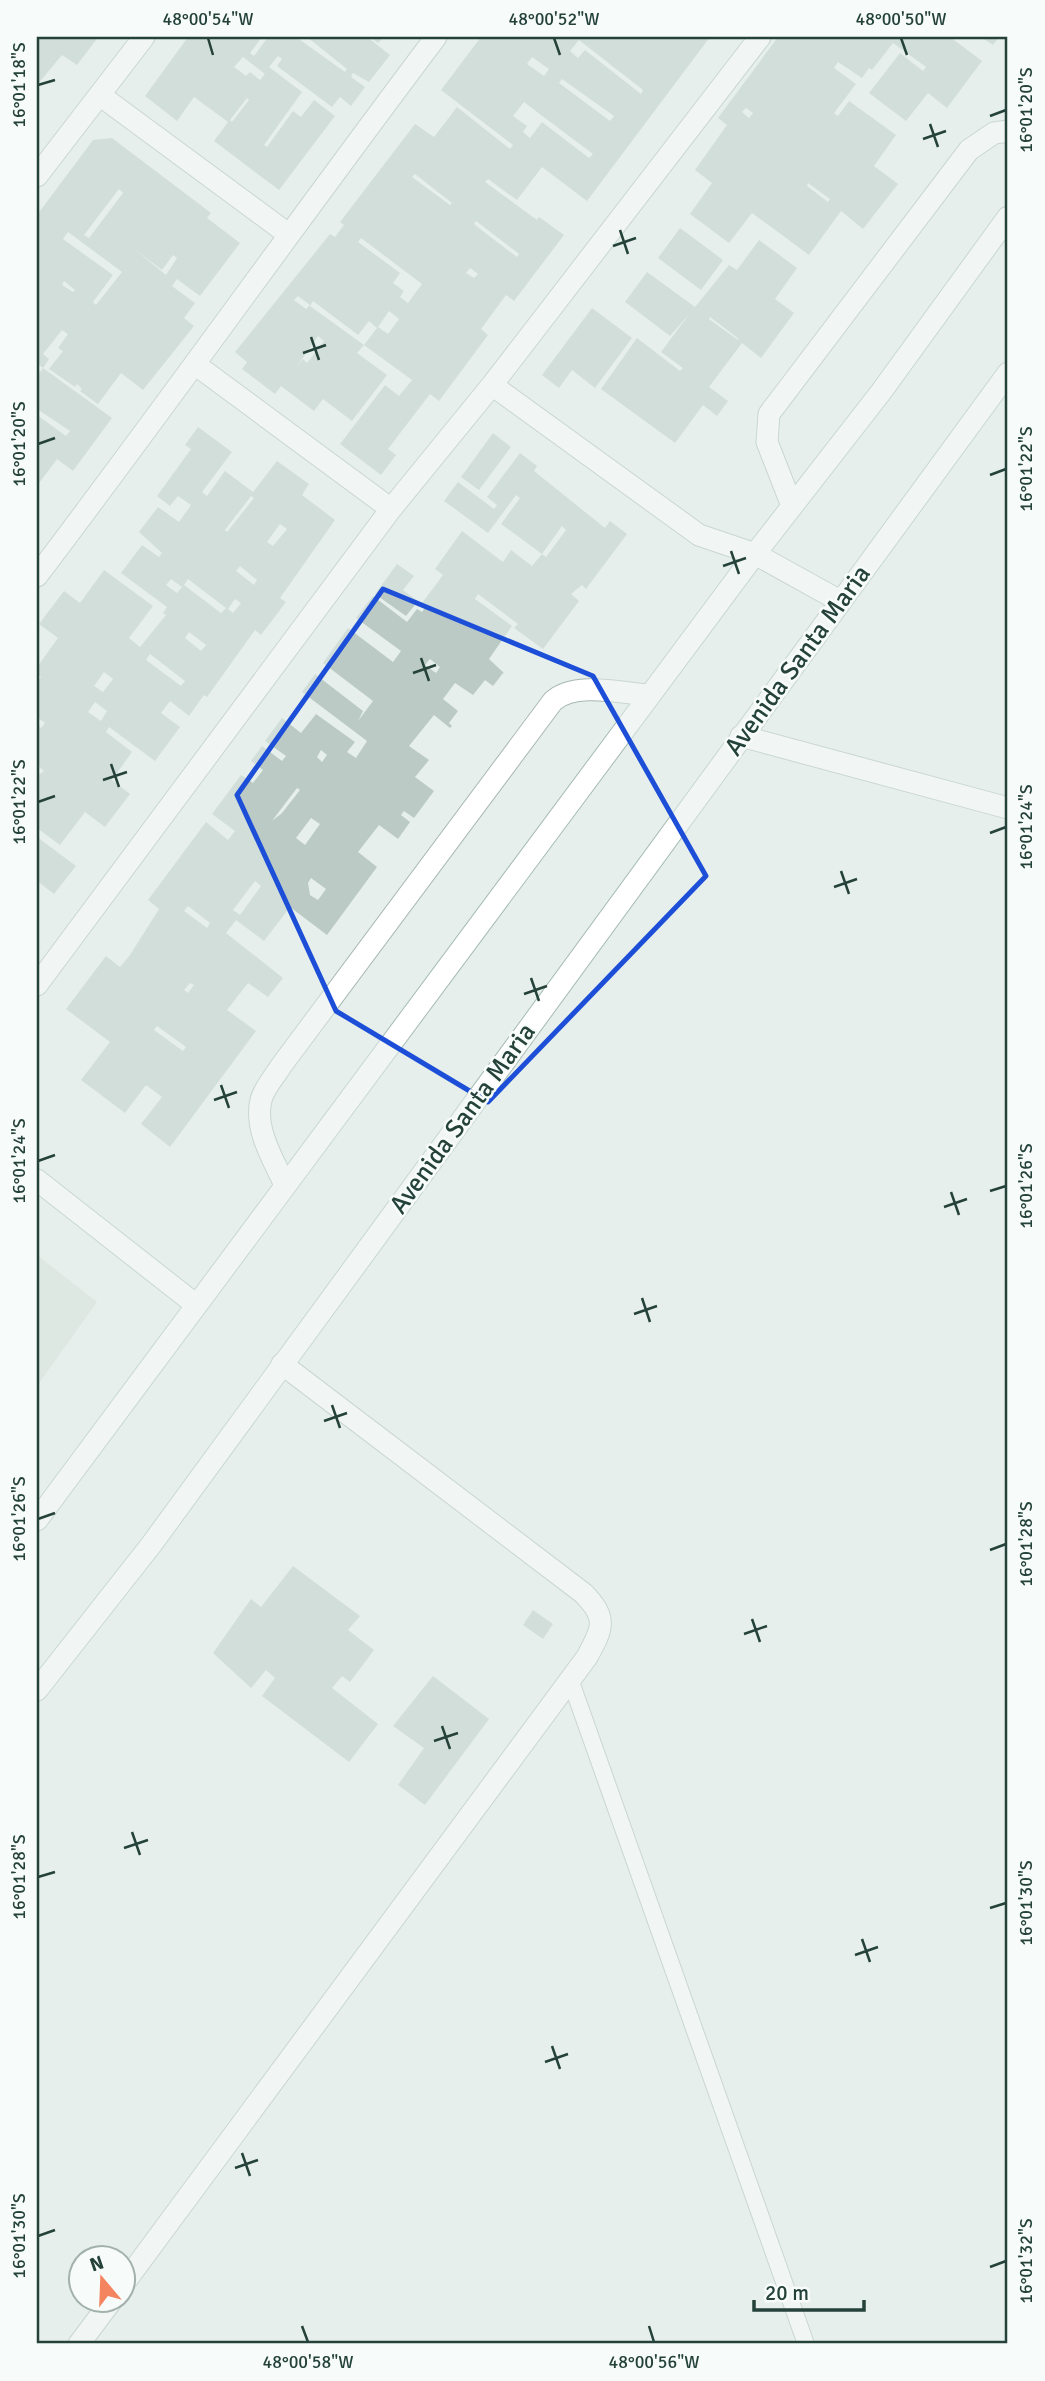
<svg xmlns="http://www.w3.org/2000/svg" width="1045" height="2381" viewBox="0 0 1045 2381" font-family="Signika,sans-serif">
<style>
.built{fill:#d4dfda}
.building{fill:#bbcac4;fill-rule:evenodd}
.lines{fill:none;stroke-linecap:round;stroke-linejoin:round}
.lane-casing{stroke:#a8b8b2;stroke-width:18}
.street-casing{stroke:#a8b8b2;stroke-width:23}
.secondary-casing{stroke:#a4bbb3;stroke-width:23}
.lane{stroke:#fff;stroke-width:16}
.street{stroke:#fff;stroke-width:21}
.secondary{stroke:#fff;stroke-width:21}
.marked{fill:none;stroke:#1d4ed8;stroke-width:5;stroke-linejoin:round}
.ticks{fill:none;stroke:#24423a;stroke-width:2.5}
.labels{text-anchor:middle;stroke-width:5;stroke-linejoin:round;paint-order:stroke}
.street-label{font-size:26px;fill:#24423a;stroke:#f7fbf9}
.neatline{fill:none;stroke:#24423a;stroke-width:2.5}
.ticks-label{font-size:18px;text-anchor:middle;fill:#24423a}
</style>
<rect width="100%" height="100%" fill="#e6efeb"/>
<!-- built -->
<path class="built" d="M 37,1255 L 97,1302 L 37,1386 Z"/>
<!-- building -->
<path class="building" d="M 37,37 L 96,37 L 96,40 L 77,65 L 62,55 L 37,85 Z
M 188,37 L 262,37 L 250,53 L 254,56 L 268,37 L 296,37 L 345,72 L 347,69 L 307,37 L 367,37 L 390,55 L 369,82 L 353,73 L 351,77 L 365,87 L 351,106 L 340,97 L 332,107 L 277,66 L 282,59 L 278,56 L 269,67 L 302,92 L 264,145 L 267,147 L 293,111 L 301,117 L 314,100 L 335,116 L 279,190 L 214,141 L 228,122 L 194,97 L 177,121 L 145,96 ZM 243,57 L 265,74 L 260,80 L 250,72 L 246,76 L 234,67 ZM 247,98 L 249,100 L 232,122 L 230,120 Z
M 370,37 L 384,37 L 378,43 Z
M 481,37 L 710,37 L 587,201 L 542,167 L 517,200 L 488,179 L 485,182 L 537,220 L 539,217 L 564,235 L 514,301 L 506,295 L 481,329 L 488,335 L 439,401 L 430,394 L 388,449 L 396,455 L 381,475 L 340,444 L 385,385 L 399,396 L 412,380 L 364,345 L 377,328 L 369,321 L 358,335 L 313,301 L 310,306 L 364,345 L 357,353 L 387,375 L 352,421 L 323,399 L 314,411 L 281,386 L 275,394 L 242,369 L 247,362 L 235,352 L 330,234 L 335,237 L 344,225 L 340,222 L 415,124 L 434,137 L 457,107 L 510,149 L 513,145 L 441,90 ZM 579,40 L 643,90 L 641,94 L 585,50 L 578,58 L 570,51 ZM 532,57 L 549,69 L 544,76 L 527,64 ZM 562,79 L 614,116 L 610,121 L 559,83 ZM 524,102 L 537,112 L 593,154 L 589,158 L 542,122 L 530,138 L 523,132 L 527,126 L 513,116 ZM 415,174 L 452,203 L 450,205 L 412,177 ZM 476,221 L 519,254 L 517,257 L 484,232 L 474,224 ZM 361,238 L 422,284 L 408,303 L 400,297 L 404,291 L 393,283 L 400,273 L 358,242 ZM 470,268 L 478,274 L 474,278 L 466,273 ZM 298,296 L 310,305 L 306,309 L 294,300 ZM 389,311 L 399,319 L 388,334 L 378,327 ZM 318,336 L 324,341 L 307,363 L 303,359 L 295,369 Z
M 778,37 L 950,37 L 982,61 L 947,108 L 928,93 L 906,121 L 869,93 L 900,53 L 923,71 L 926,67 L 893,43 L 872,70 L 869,68 L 862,78 L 838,62 L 834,68 L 856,84 L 834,113 L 838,116 L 849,101 L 896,135 L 874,166 L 898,184 L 863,229 L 841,211 L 809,255 L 752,213 L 729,243 L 690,214 L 712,183 L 695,170 L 727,125 L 718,118 ZM 746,108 L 753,113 L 749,118 L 742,112 ZM 808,183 L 830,199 L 828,202 L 807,186 Z
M 981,37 L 999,37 L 993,45 Z
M 112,138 L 211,213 L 207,218 L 240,243 L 200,296 L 177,279 L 172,286 L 195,303 L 184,318 L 194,326 L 143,390 L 121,373 L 98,404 L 80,391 L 82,389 L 77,384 L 75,387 L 49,369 L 63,351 L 58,348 L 68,334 L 62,330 L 43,354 L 49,359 L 43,368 L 37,363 L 37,215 L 93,140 ZM 119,189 L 123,193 L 89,238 L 84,235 ZM 68,232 L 122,272 L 96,305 L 93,302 L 113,275 L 63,239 ZM 133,248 L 162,270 L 173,255 L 177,258 L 166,275 ZM 64,281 L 75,290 L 73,292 L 62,285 Z
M 680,228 L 723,260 L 701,290 L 658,258 Z
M 759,240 L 797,268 L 775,299 L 794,313 L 761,358 L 742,343 L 709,387 L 728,401 L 717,416 L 703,405 L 675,443 L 601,389 L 637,338 L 680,371 L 683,368 L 661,352 L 690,313 L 670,336 L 625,302 L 647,272 L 695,307 L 729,265 L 737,270 ZM 710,317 L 739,339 L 738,340 L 709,319 Z
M 592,308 L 632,338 L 595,388 L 572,370 L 559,388 L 542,375 Z
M 43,368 L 112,418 L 73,471 L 57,459 L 37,486 L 37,415 L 66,436 L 70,431 L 37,409 L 37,376 Z
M 198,427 L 232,452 L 202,492 L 207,496 L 225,471 L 253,492 L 277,461 L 309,484 L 302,495 L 335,520 L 280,598 L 286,602 L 261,635 L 255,630 L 207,697 L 204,695 L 189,716 L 170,701 L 161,713 L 180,727 L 155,761 L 109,727 L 106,732 L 132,752 L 112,780 L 130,794 L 105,827 L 85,812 L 60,845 L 37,828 L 37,776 L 44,771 L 37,765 L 37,725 L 41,728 L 45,723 L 37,717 L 37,682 L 41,677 L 37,674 L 37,667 L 58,638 L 39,624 L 64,591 L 80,603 L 104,570 L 153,606 L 129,638 L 140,647 L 166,615 L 163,613 L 167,607 L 121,573 L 142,545 L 159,557 L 162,553 L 139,532 L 158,507 L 179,522 L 191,505 L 178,496 L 170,506 L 157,496 L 191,449 L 185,445 ZM 251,496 L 254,498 L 227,532 L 225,530 ZM 280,524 L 287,529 L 273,546 L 267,542 ZM 240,566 L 257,580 L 254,585 L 236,571 ZM 171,579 L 182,587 L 177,593 L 166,585 ZM 188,579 L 226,608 L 221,613 L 184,585 ZM 235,599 L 241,603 L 233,613 L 228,609 ZM 189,632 L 206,645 L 201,651 L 185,638 ZM 150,654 L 185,681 L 181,686 L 146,660 ZM 104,672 L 113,679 L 103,692 L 94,686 ZM 95,702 L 107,711 L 101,721 L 88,712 Z
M 493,433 L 511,447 L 479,490 L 461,477 Z
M 520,453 L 537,466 L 534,471 L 605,528 L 610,521 L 627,534 L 586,589 L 582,585 L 571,594 L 579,601 L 543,649 L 514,628 L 518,624 L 478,594 L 475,599 L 512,626 L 489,659 L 505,674 L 503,673 L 493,686 L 485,680 L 473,695 L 455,683 L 443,699 L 458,711 L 449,723 L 452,726 L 450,728 L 434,715 L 409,746 L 429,760 L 415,777 L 434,791 L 414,818 L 404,811 L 401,815 L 410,822 L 398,839 L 379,825 L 358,852 L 377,867 L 327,935 L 290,907 L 264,941 L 236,920 L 226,933 L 283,978 L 268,997 L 248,983 L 227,1010 L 256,1031 L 170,1147 L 141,1124 L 162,1097 L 146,1085 L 125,1113 L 81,1080 L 110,1042 L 66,1009 L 106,956 L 120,967 L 130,955 L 159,909 L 148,900 L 206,822 L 228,840 L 235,831 L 212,814 L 241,775 L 253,783 L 263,770 L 251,761 L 262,746 L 282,761 L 286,756 L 265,741 L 282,718 L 301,733 L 316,714 L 355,742 L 347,752 L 356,758 L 367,741 L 302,692 L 315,674 L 363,711 L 358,721 L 373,701 L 323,663 L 348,628 L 393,662 L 401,651 L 356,618 L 373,596 L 407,622 L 417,609 L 422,612 L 426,606 L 422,603 L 443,575 L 435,569 L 462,531 L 503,562 L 511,550 L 532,566 L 542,554 L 501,524 L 520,498 L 516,495 L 488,533 L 444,501 L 458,482 L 494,509 L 497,505 L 487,497 ZM 562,526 L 566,530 L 546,557 L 542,554 ZM 430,659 L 440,667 L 436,673 L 425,665 ZM 321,750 L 327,755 L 322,762 L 317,757 ZM 297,788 L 300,790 L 282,813 L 272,821 ZM 311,818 L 320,824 L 305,845 L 296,838 ZM 311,878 L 326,889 L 318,900 L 310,895 L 308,883 ZM 255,881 L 261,886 L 240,915 L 233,910 ZM 188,906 L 210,923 L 207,928 L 184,911 ZM 190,983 L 194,985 L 188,993 L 184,990 ZM 157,1026 L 186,1047 L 183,1051 L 154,1030 Z
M 397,564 L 414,576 L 403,590 L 418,601 L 406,616 L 375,594 Z
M 37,837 L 76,866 L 54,894 L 37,881 Z
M 293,1566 L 360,1616 L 348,1630 L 374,1650 L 350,1682 L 342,1676 L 332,1688 L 378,1724 L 349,1762 L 262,1696 L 275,1678 L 266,1670 L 251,1688 L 213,1653 L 251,1599 L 261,1607 Z
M 533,1610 L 553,1624 L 543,1639 L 523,1625 Z
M 433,1676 L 489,1719 L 425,1805 L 398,1785 L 424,1748 L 393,1726 Z"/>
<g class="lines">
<defs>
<path id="lane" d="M 570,1679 L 806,2344"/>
<path id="street" d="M 101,96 L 288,234
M 37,176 L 144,37
M 196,365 L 391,509
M 492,385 L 699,535 L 755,554 L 840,601
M 792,506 L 767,442 L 769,414 L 969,150 L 994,133 L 1008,131
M 37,576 C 172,398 301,216 436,37
M 741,736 L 1008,808
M 37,985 L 391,509 L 492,385 L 760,37
M 285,1185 C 273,1159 254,1129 261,1100 C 264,1088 275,1076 281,1066 L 553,701 C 575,681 621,693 649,695
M 122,2286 L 587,1657 C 603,1628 608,1618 583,1593 L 282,1364
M 79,2344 L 112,2300"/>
<path id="secondary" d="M 37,1180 L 195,1304
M 37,1520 L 755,554 L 881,392 L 1008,217
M 37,1690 L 151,1545 L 1008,373"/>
</defs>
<!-- lane casing -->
<use href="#lane" class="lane-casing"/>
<!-- street casing -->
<use href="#street" class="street-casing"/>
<!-- secondary casing -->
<use href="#secondary" class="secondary-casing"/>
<!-- lane -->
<use href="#lane" class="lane"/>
<!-- street -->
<use href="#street" class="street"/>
<!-- secondary -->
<use href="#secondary" class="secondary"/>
</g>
<!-- marked area -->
<path d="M0 0H1045V2381H0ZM 383,589 L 593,676 L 706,876 L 488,1102 L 336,1011 L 237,795 Z" fill="#e6efeb" fill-opacity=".55" fill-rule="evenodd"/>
<path class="marked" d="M 383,589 L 593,676 L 706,876 L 488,1102 L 336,1011 L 237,795 Z"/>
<!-- ticks -->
<path class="ticks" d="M 208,38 L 213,55M 554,38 L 560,55M 901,38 L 907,55M 38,85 L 55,80M 990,116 L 1006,110M 930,124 L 938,147M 923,139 L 946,131M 620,230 L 628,254M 613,246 L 636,238M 311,337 L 319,360M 303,353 L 326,345M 38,444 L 55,438M 990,475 L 1006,469M 731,551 L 739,574M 723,566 L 746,558M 421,658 L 429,681M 413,673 L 436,665M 111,764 L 119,787M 103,780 L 127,772M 38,802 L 55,796M 990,833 L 1006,827M 841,871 L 849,894M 834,887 L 857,879M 531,978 L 539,1001M 524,994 L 547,986M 221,1085 L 229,1108M 214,1100 L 237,1092M 38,1161 L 55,1155M 990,1191 L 1006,1186M 951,1192 L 959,1215M 944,1207 L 967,1199M 642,1298 L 650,1322M 634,1314 L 657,1306M 332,1405 L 340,1428M 324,1421 L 347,1413M 38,1519 L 55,1513M 990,1550 L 1006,1544M 752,1619 L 760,1642M 744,1634 L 767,1626M 442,1726 L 450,1749M 434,1741 L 458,1733M 132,1832 L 140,1855M 124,1848 L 148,1840M 38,1877 L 55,1872M 990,1908 L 1006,1903M 862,1939 L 870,1962M 855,1955 L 878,1947M 552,2046 L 560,2069M 545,2062 L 568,2054M 242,2153 L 250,2176M 235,2168 L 258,2160M 38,2236 L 55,2230M 990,2267 L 1006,2261M 302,2326 L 308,2342M 649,2326 L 654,2342"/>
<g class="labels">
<!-- street labels -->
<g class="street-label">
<text transform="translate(797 660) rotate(-54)" y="9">Avenida Santa Maria</text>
<text transform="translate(462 1118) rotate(-54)" y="9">Avenida Santa Maria</text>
</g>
</g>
<!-- border -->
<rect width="1045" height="2381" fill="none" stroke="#f7fbf9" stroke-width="77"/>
<!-- north arrow -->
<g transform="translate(102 2279) rotate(341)"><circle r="33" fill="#f7fbf9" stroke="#a3b1ad" stroke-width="2"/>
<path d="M0-5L12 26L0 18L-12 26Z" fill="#f4845f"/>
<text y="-10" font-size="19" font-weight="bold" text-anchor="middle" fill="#24423a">N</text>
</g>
<!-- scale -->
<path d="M754 2300v10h110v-10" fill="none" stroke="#24423a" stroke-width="3.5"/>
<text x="765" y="2300" font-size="21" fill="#24423a" stroke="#f7fbf9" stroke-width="5" paint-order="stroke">20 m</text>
<rect x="38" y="38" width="968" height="2304" class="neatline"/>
<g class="ticks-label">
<text x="208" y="25">48°00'54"W</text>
<text x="554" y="25">48°00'52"W</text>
<text x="901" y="25">48°00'50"W</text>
<text transform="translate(19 85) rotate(-90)" y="6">16°01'18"S</text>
<text transform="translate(1026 110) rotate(-90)" y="6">16°01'20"S</text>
<text transform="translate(19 444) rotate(-90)" y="6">16°01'20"S</text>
<text transform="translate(1026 469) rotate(-90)" y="6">16°01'22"S</text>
<text transform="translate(19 802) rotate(-90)" y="6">16°01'22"S</text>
<text transform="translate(1026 827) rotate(-90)" y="6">16°01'24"S</text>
<text transform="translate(19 1161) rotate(-90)" y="6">16°01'24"S</text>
<text transform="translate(1026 1186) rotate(-90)" y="6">16°01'26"S</text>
<text transform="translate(19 1519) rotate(-90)" y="6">16°01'26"S</text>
<text transform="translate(1026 1544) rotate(-90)" y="6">16°01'28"S</text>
<text transform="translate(19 1877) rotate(-90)" y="6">16°01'28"S</text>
<text transform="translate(1026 1903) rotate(-90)" y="6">16°01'30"S</text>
<text transform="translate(19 2236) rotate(-90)" y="6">16°01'30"S</text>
<text transform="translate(1026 2261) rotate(-90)" y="6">16°01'32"S</text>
<text x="308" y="2368">48°00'58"W</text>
<text x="654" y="2368">48°00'56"W</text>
</g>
</svg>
